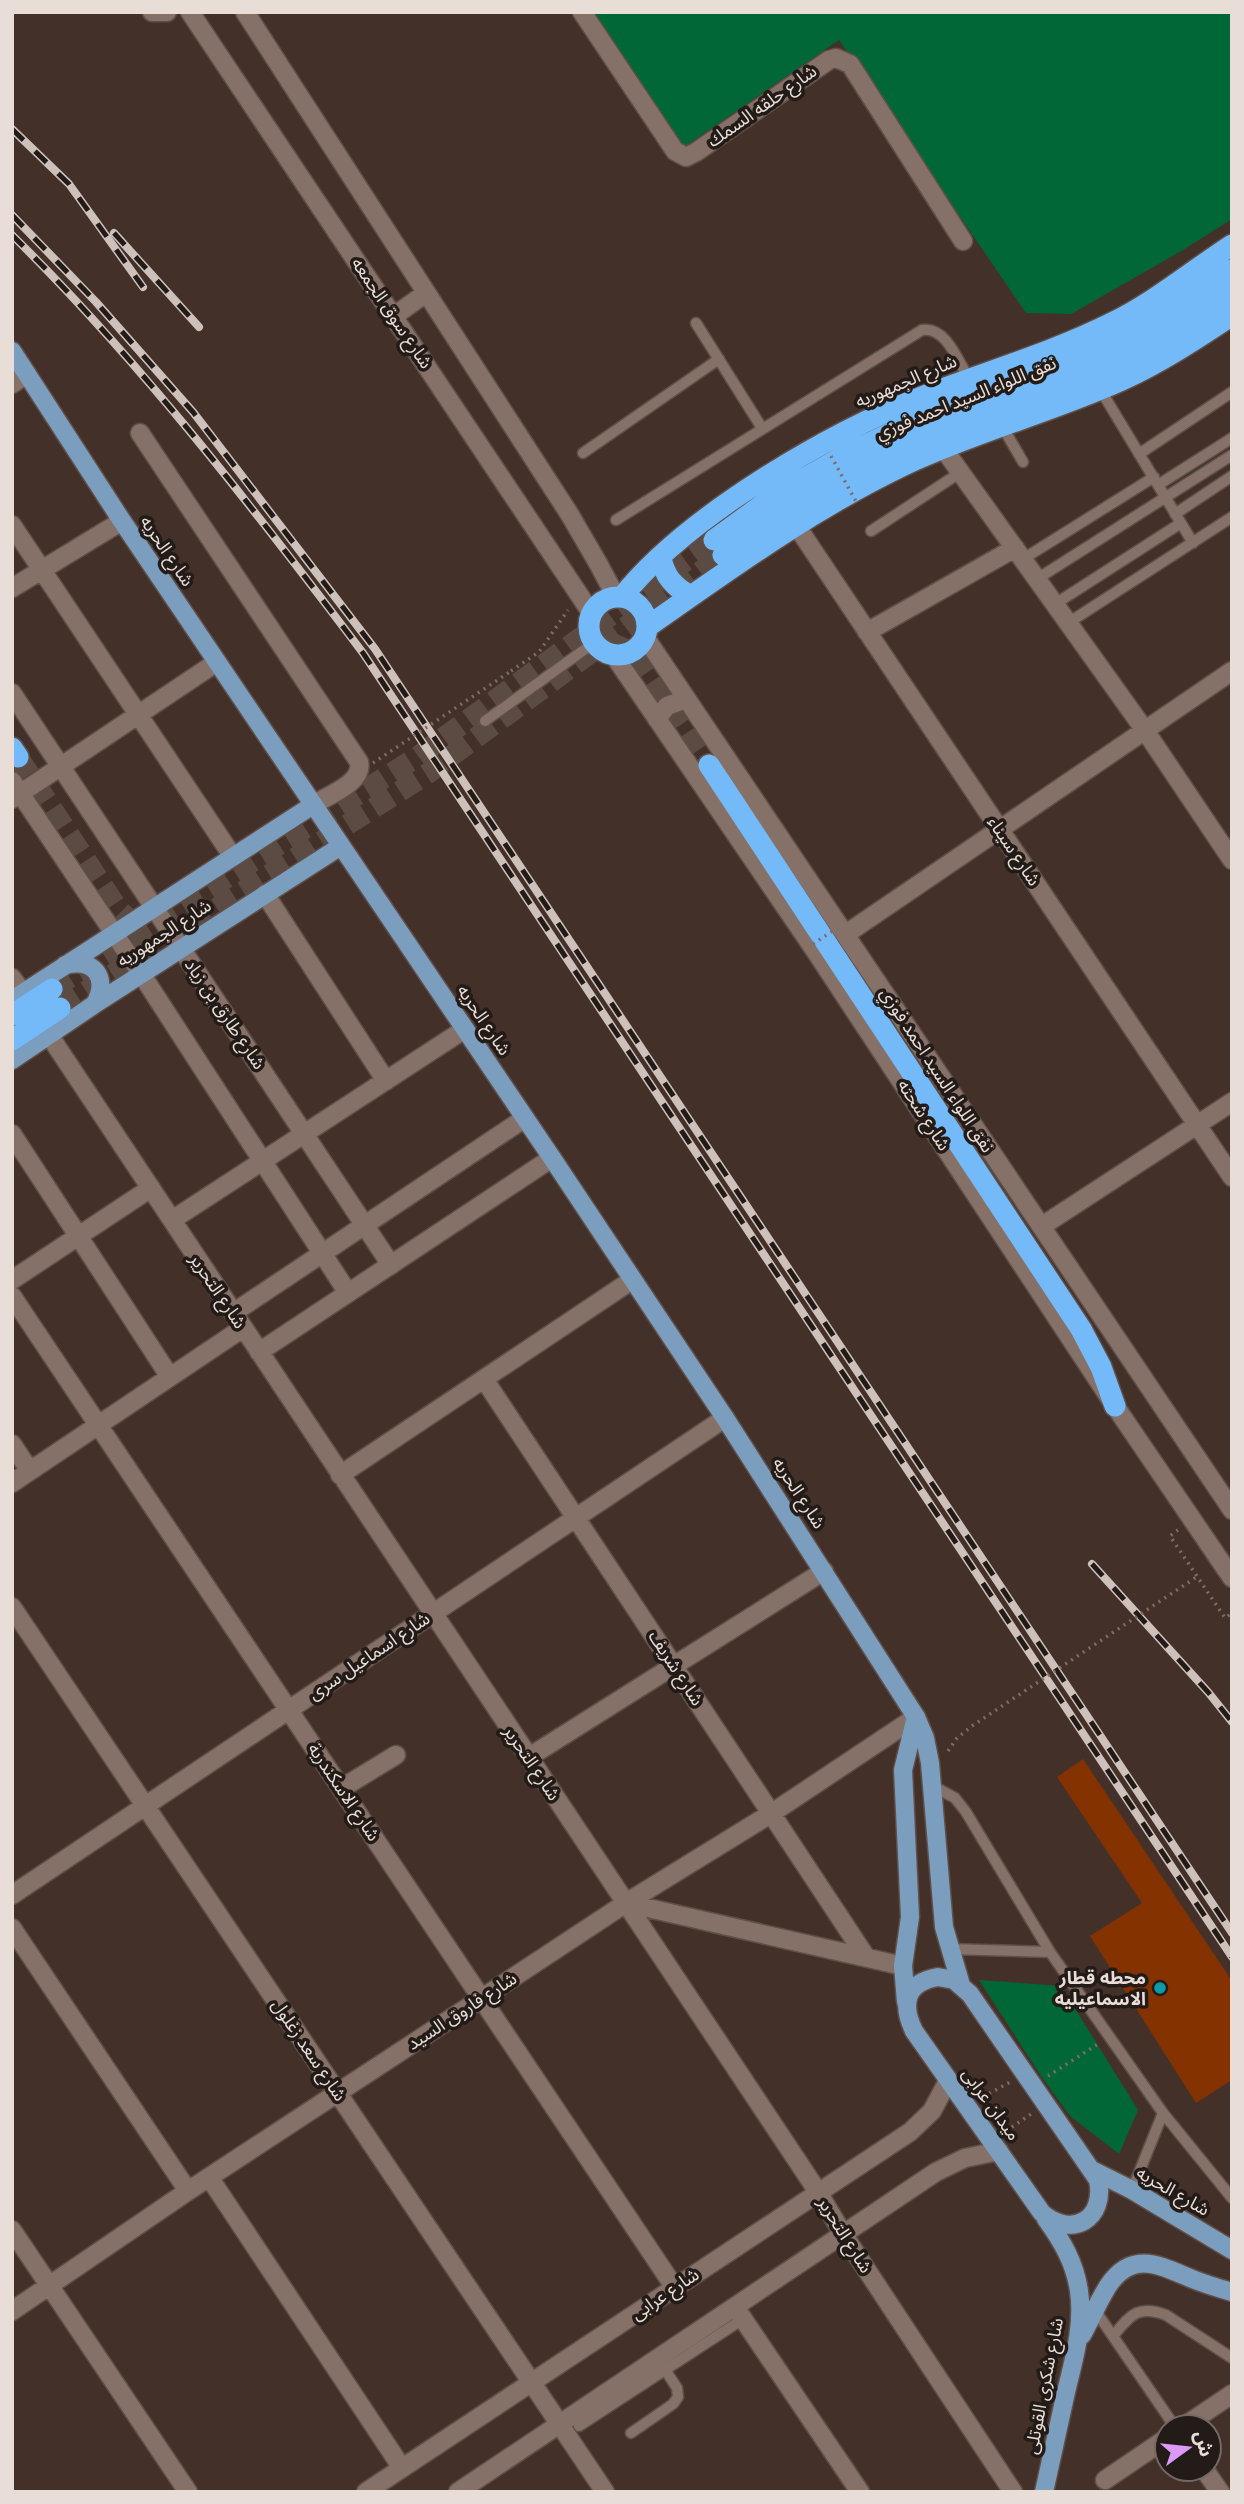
<svg xmlns="http://www.w3.org/2000/svg" width="1244" height="2504" viewBox="0 0 1244 2504" font-family="'PT Serif','Noto Sans Arabic',serif">
<style>
.green{fill:#026736}
.building{fill:#843200}
.lines{fill:none;stroke-linecap:round;stroke-linejoin:round}
.highway-tunnel{stroke:#5c4b43;stroke-width:21;stroke-dasharray:21 10;stroke-linecap:butt}
.lane-casing{stroke:#5f4f49;stroke-width:13}
.street-casing{stroke:#5f4f49;stroke-width:21}
.secondary-casing{stroke:#5f4f49;stroke-width:21}
.primary-casing{stroke:#5f4f49;stroke-width:21}
.highway-casing{stroke:#5f4f49;stroke-width:24}
.path{stroke:#7d6d66;stroke-width:3.5;stroke-dasharray:2 5;stroke-linecap:butt}
.lane{stroke:#867168;stroke-width:10}
.street{stroke:#867168;stroke-width:18}
.secondary{stroke:#867168;stroke-width:18}
.primary{stroke:#7b9dbe;stroke-width:18}
.highway{stroke:#74baf8;stroke-width:21}
.rail-casing{stroke:#cec1bc;stroke-width:8}
.rail{stroke:#231b17;stroke-width:5;stroke-dasharray:16;stroke-linecap:butt}
.path-bridge{stroke:#7d6d66;stroke-width:3.5;stroke-dasharray:2 5;stroke-linecap:butt}
.culture-dot{fill:#0f9aa8;stroke:#231b17;stroke-width:2.5}
.labels{text-anchor:middle;stroke-width:7;stroke-linejoin:round;paint-order:stroke}
.street-label{font-size:18px;fill:#e9ddd8;stroke:#231b17}
.poi-label{font-size:18px;font-weight:bold;fill:#e9ddd8;stroke:#231b17;text-anchor:end}
</style>
<rect width="100%" height="100%" fill="#433129"/>
<!-- green -->
<path class="green" d="M 591,12 L 1232,12 L 1232,219 L 1183,250 L 1071,314 L 1026,313 L 839,40 L 681,149 Z
M 979,1980 L 1061,1986 L 1138,2110 L 1119,2154 L 1070,2116 L 1041,2076 Z"/>
<!-- building -->
<path class="building" d="M 1083,1759 L 1232,1981 L 1232,2080 L 1196,2103 L 1090,1936 L 1142,1903 L 1057,1777 Z"/>
<g class="lines">
<!-- highway-tunnel -->
<path class="highway-tunnel" d="M 607,641 L 623,648 L 642,666 L 709,765
M 18,757 L 118,909 L 142,932
M 52,989 L 417,757 L 714,540
M 60,1008 L 427,774 L 723,555"/>
<defs>
<path id="lane" d="M 696,323 L 762,428
M 1100,389 L 1193,543
M 1002,426 L 1023,462
M 583,453 L 719,359
M 1139,454 L 1232,392
M 1158,485 L 1232,438
M 1175,514 L 1232,476
M 616,520 L 922,330 C 946,326 958,361 969,379
M 871,531 L 961,472
M 1023,559 L 1154,477
M 1037,579 L 1232,455
M 1055,604 L 1181,523
M 1068,623 L 1232,517
M 485,721 L 595,642
M 931,1785 L 955,1798 L 966,1812 L 1050,1952 L 1163,2113 L 1232,2198
M 949,1949 L 1050,1952
M 1132,2190 L 1163,2113
M 1095,2310 L 1175,2427
M 1113,2336 C 1130,2316 1137,2304 1166,2315 L 1232,2358
M 579,2426 L 743,2319
M 631,2433 L 673,2404 L 678,2397 L 677,2388 L 662,2365"/>
<path id="street" d="M 152,12 L 167,12
M 190,12 L 592,614
M 245,12 L 570,515 L 599,565 L 616,597
M 582,12 L 675,151 L 686,157 L 696,152 L 829,60 L 836,58 L 850,64 L 963,241
M 394,316 L 426,293
M 12,384 L 27,374
M 140,433 L 359,762 C 364,783 328,795 313,805
M 943,448 L 1144,729 L 1232,860
M 12,525 L 233,857
M 796,525 L 1232,1177
M 12,588 L 122,521
M 867,632 L 1015,548
M 12,799 L 217,662
M 265,894 L 386,1081
M 846,934 L 1232,671
M 12,978 L 23,993
M 49,1035 L 818,2192 L 843,2234 L 1013,2492
M 12,1134 L 170,1377
M 172,1220 L 465,1029
M 1042,1226 L 1232,1102
M 12,1280 L 151,1188
M 12,1296 L 675,2288
M 233,1313 L 525,1118
M 259,1352 L 552,1158
M 484,1379 L 866,1957
M 12,1444 L 30,1471
M 340,1475 L 632,1280
M 12,1483 L 243,1328
M 12,1607 L 605,2492
M 529,1757 L 824,1571
M 342,1788 L 396,1755
M 12,1895 L 725,1418
M 626,1903 L 903,1966
M 12,1928 L 188,2191
M 209,2177 L 402,2468
M 12,2230 L 188,2492
M 735,2307 L 860,2492
M 12,2311 L 188,2191 L 482,1998 L 626,1903 L 772,1813 L 916,1717
M 1183,2427 L 1232,2394
M 1204,2469 L 1220,2492
M 1105,2480 L 1167,2438"/>
<path id="secondary" d="M 645,637 L 1232,1510
M 613,654 L 816,952 L 1115,1406 L 1232,1578
M 12,693 L 391,1265
M 657,719 L 667,706 L 686,699
M 12,781 L 142,975 L 348,1293
M 366,2492 L 910,2132 L 932,2111 L 948,2081
M 458,2492 L 936,2172 L 965,2158 L 999,2151"/>
<path id="primary" d="M 12,351 L 122,521 L 552,1158 L 725,1418 L 916,1717 L 925,1738 L 930,1763 L 944,1927 L 961,1985
M 65,965 C 94,958 109,977 95,1004
M 12,1000 L 313,805
M 12,1060 L 95,1004 L 341,846
M 938,1977 L 954,1980 L 970,1994 L 1098,2180 C 1106,2219 1072,2239 1042,2213 L 914,2031 C 901,2004 905,1983 938,1977 Z
M 906,2002 L 903,1966 L 910,1917 L 903,1770 L 916,1717
M 1092,2170 L 1132,2190 L 1232,2250
M 1082,2335 C 1091,2319 1098,2302 1108,2286 C 1132,2250 1159,2265 1190,2278 C 1204,2284 1218,2288 1232,2292
M 1044,2492 C 1051,2459 1059,2425 1066,2392 C 1074,2359 1084,2325 1079,2291 C 1075,2263 1062,2241 1046,2219"/>
<path id="highway" d="M 714,540 L 777,494 L 853,451 L 929,415 L 1123,340 L 1169,313 L 1232,270
M 723,555 C 780,515 837,476 900,447 C 976,413 1058,391 1133,354 C 1167,337 1199,313 1232,292
M 661,557 C 664,576 674,587 691,596
M 622,597 C 687,516 827,434 924,396 C 986,372 1052,353 1112,323 C 1155,302 1192,271 1232,245
M589 626a29 29 0 1 1 58 0a29 29 0 1 1-58 0Z
M 647,627 C 730,569 812,509 904,465 C 974,432 1051,412 1122,380 C 1161,362 1196,339 1232,315
M 12,748 L 18,757
M 709,765 L 1081,1329 L 1101,1367 L 1115,1406
M 12,1015 L 52,989
M 12,1040 L 60,1008"/>
</defs>
<!-- lane casing -->
<use href="#lane" class="lane-casing"/>
<!-- street casing -->
<use href="#street" class="street-casing"/>
<!-- secondary casing -->
<use href="#secondary" class="secondary-casing"/>
<!-- primary casing -->
<use href="#primary" class="primary-casing"/>
<!-- highway casing -->
<use href="#highway" class="highway-casing"/>
<!-- path -->
<path class="path" d="M 511,671 L 539,652 L 568,610
M 1178,1530 L 1170,1536 L 1225,1618 L 1232,1613
M 948,1751 L 957,1738 L 972,1726
M 1048,2076 L 1098,2044
M 983,2097 L 1010,2082
M 1006,2131 L 1031,2114"/>
<!-- lane -->
<use href="#lane" class="lane"/>
<!-- street -->
<use href="#street" class="street"/>
<!-- secondary -->
<use href="#secondary" class="secondary"/>
<!-- primary -->
<use href="#primary" class="primary"/>
<!-- highway -->
<use href="#highway" class="highway"/>
<defs>
<path id="rail" d="M 12,129 L 69,184 L 143,287
M 12,215 L 96,302 L 193,412 L 375,649 L 1232,1933
M 114,233 L 199,327
M 12,235 C 142,363 253,508 363,653 L 1232,1957
M 1092,1564 L 1208,1692 L 1232,1722"/>
</defs>
<!-- rail casing -->
<use href="#rail" class="rail-casing"/>
<!-- rail -->
<use href="#rail" class="rail"/>
<!-- path-bridge -->
<path class="path-bridge" d="M 831,456 L 858,505
M 373,763 L 511,671
M 813,944 L 837,928
M 972,1726 L 1198,1576"/>
</g>
<!-- markers -->
<circle class="culture-dot" cx="1160" cy="1988" r="7"/>
<g class="labels">
<!-- street labels -->
<g class="street-label">
<text transform="translate(762 106) rotate(-35)" y="6">شارع حلقه السمك</text>
<text transform="translate(392 313) rotate(56)" y="6">شارع سوق الجمعه</text>
<text transform="translate(906 381) rotate(-23)" y="6">شارع الجمهوريه</text>
<text transform="translate(966 398) rotate(-22)" y="6">نفق اللواء السيد احمد فوزي</text>
<text transform="translate(167 551) rotate(56)" y="6">شارع الحريه</text>
<text transform="translate(1014 851) rotate(56)" y="6">شارع سيناء</text>
<text transform="translate(164 933) rotate(-33)" y="6">شارع الجمهوريه</text>
<text transform="translate(225 1014) rotate(56)" y="6">شارع طارق بن زياد</text>
<text transform="translate(484 1020) rotate(56)" y="6">شارع الحريه</text>
<text transform="translate(937 1070) rotate(57)" y="6">نفق اللواء السيد احمد فوزي</text>
<text transform="translate(924 1115) rotate(57)" y="6">شارع شحته</text>
<text transform="translate(218 1291) rotate(56)" y="6">شارع التحرير</text>
<text transform="translate(799 1493) rotate(57)" y="6">شارع الحريه</text>
<text transform="translate(369 1656) rotate(-34)" y="6">شارع اسماعيل سرى</text>
<text transform="translate(676 1668) rotate(57)" y="6">شارع شريف</text>
<text transform="translate(532 1763) rotate(56)" y="6">شارع التحرير</text>
<text transform="translate(344 1792) rotate(56)" y="6">شارع الاسكندرية</text>
<text transform="translate(462 2011) rotate(-33)" y="6">شارع فاروق السيد</text>
<text transform="translate(309 2050) rotate(56)" y="6">شارع سعد زغلول</text>
<text transform="translate(991 2104) rotate(54)" y="6">ميدان عرابى</text>
<text transform="translate(1173 2191) rotate(30)" y="6">شارع الحريه</text>
<text transform="translate(845 2235) rotate(58)" y="6">شارع التحرير</text>
<text transform="translate(665 2294) rotate(-34)" y="6">شارع عرابى</text>
<text transform="translate(1044 2386) rotate(-79)" y="6">شارع شكرى القوتلى</text>
</g>
<!-- poi labels -->
<g class="poi-label">
<text x="1146" y="1984">محطه قطار<tspan x="1146" dy="21">الاسماعيليه</tspan></text>
</g>
</g>
<!-- border -->
<rect width="1244" height="2504" fill="none" stroke="#e9ddd8" stroke-width="28"/>
<!-- north arrow -->
<g transform="translate(1188 2448) rotate(75)"><circle r="33" fill="#231b17" stroke="#726964" stroke-width="2"/>
<path d="M0-5L12 26L0 18L-12 26Z" fill="#da9af6"/>
<text y="-10" font-size="19" font-weight="bold" text-anchor="middle" fill="#e9ddd8">ش</text>
</g>
</svg>
